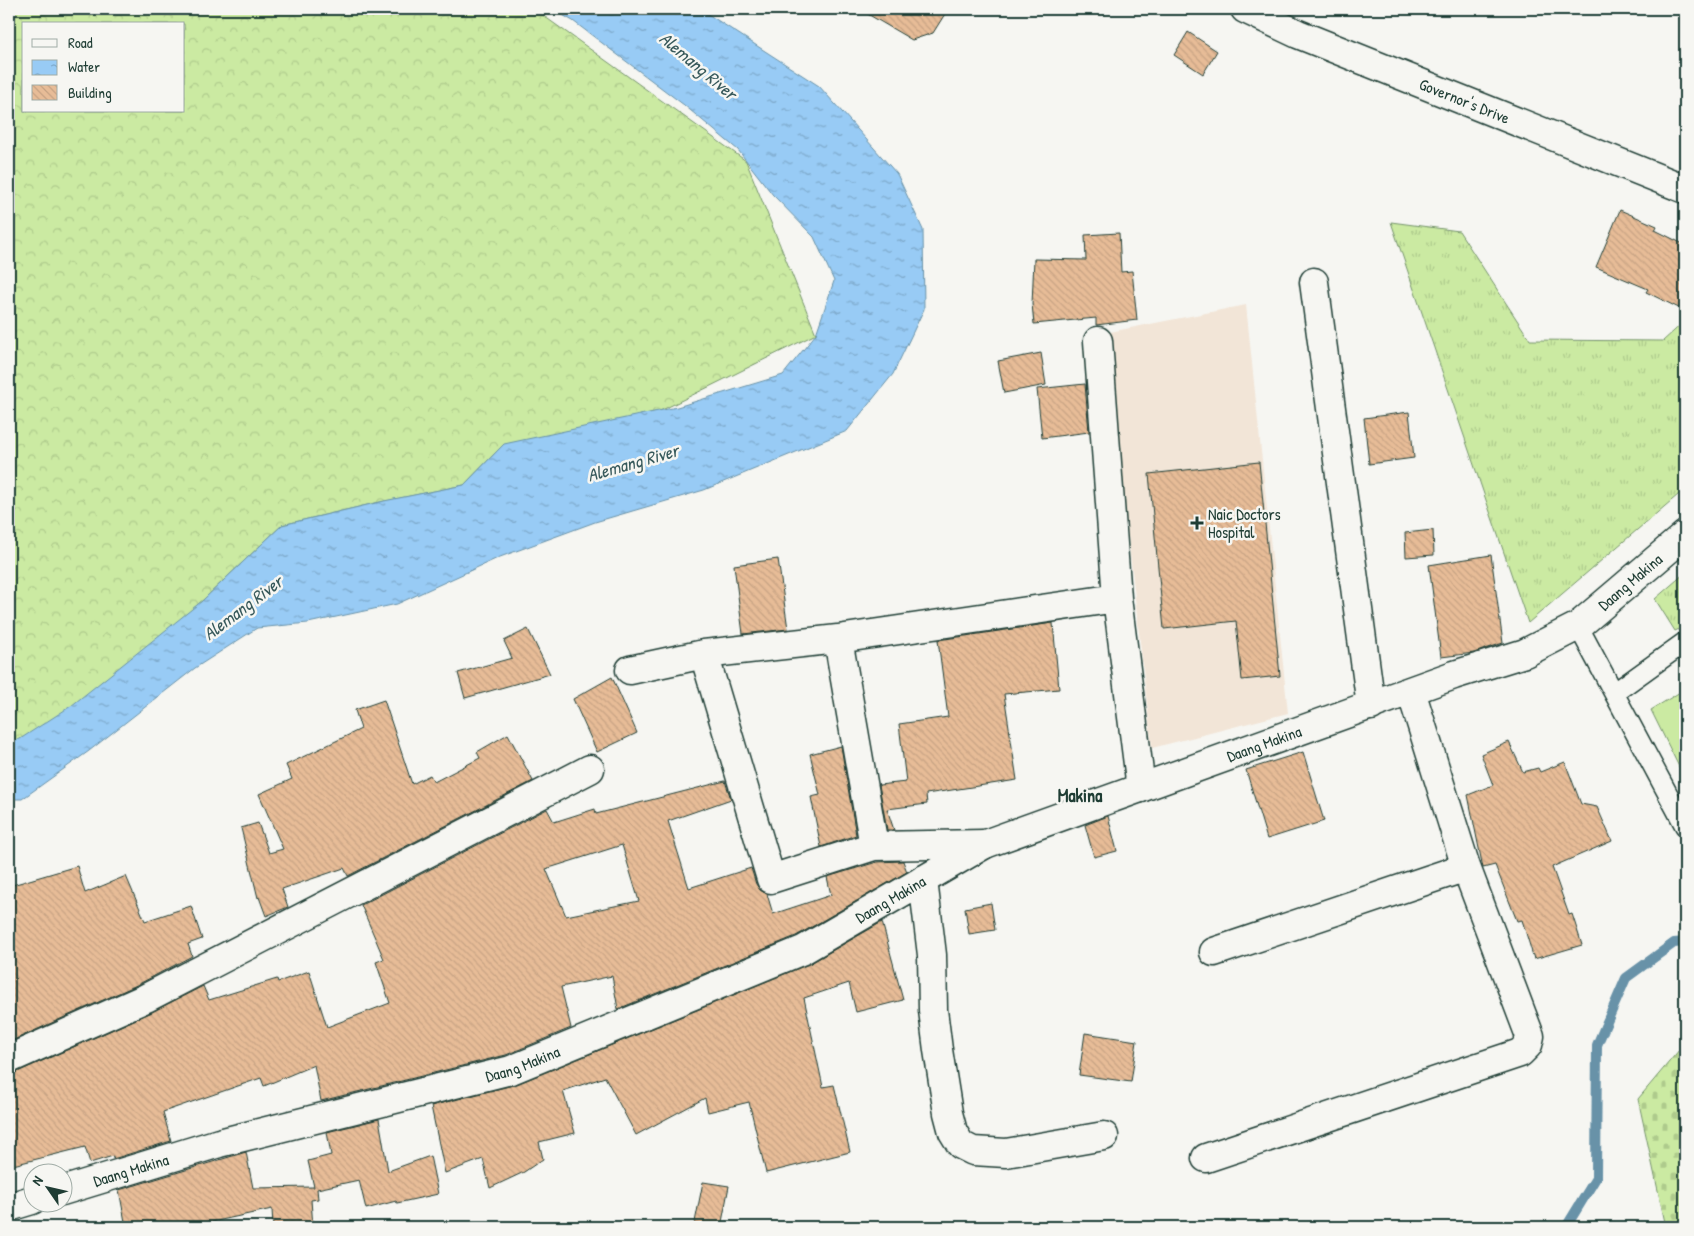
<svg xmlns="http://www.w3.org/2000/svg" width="1694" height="1236" viewBox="0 0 1694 1236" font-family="'Patrick Hand',sans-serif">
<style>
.built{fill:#f2e5d7}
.grass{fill:url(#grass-tufts);stroke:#75946b}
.forest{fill:url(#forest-crowns);stroke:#75946b;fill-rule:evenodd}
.cemetery{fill:url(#cemetery-stones);stroke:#75946b}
.park{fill:#cbeaa2;stroke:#75946b}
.water{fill:url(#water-ripples);stroke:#6892a8}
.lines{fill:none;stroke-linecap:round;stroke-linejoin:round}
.stream{stroke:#6892a8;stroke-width:10}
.building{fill:url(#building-back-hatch);stroke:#1f3d34;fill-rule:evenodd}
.lane-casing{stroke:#1f3d34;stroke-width:22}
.street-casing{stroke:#1f3d34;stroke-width:31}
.secondary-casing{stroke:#1f3d34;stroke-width:31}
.primary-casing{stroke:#1f3d34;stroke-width:31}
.lane{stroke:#f6f6f2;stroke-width:19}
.street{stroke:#f6f6f2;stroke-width:28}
.secondary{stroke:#f6f6f2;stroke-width:28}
.primary{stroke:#f6f6f2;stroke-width:28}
.poi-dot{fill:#1f3d34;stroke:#f6f6f2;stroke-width:2}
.labels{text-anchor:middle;stroke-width:5;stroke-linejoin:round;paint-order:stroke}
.street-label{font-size:16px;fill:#1f3d34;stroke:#f6f6f2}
.poi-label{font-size:16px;fill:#1f3d34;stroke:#f6f6f2;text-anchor:start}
.water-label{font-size:18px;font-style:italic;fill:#37595b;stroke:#f6f6f2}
.neighbourhood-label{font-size:18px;font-weight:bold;fill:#1f3d34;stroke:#f6f6f2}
</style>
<defs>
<pattern id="grass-tufts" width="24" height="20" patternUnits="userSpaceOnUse" patternTransform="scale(1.25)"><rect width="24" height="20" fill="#cbeaa2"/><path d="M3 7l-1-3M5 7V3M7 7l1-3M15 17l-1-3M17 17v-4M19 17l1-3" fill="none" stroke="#aeca8c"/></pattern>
<pattern id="forest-crowns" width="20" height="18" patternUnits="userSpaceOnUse" patternTransform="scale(1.25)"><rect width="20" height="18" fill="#cbeaa2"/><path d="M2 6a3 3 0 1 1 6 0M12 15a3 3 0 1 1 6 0" fill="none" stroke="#aeca8c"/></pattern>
<pattern id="cemetery-stones" width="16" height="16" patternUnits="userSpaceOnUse" patternTransform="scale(1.25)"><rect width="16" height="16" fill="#cbeaa2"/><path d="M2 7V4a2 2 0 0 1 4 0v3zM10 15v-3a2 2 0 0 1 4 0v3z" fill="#aeca8c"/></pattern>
<pattern id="water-ripples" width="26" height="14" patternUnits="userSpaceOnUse" patternTransform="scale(1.25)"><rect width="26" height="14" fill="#98cbf5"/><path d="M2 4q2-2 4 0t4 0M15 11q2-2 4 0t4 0" fill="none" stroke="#7ba6c7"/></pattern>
<pattern id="building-back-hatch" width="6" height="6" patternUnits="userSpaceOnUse" patternTransform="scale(1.25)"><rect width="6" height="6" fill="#e7bc97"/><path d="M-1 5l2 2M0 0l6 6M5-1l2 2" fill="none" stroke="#c6a283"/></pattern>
</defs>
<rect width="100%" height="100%" fill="#f6f6f2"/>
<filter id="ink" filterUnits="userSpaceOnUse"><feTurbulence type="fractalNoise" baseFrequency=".02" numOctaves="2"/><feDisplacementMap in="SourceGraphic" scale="10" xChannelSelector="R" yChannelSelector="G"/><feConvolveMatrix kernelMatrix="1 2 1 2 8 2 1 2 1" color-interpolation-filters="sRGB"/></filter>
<g filter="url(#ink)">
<!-- built -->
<path class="built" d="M 1246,305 L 1288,713 L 1152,748 L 1105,333 Z"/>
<!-- grass -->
<path class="grass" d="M 1391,222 L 1459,231 L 1530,340 L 1663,341 L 1685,321 L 1685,489 L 1528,623 Z
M 1685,573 L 1685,626 L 1675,631 L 1655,599 Z"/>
<!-- forest -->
<path class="forest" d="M 9,9 L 534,9 L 746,161 L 816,334 L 660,411 L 502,446 L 464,485 L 376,503 L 282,525 L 204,599 L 17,763 L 9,760 ZM 24,24 L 184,24 L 184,111 L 24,111 Z"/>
<!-- cemetery -->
<path class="cemetery" d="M 1685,1043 L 1685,1227 L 1666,1227 L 1638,1099 Z"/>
<!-- park -->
<path class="park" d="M 1685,689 L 1685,779 L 1651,710 Z"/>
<!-- water -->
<path class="water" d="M 552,9 L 700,9 L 819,86 L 897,174 L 923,230 L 924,309 L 893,374 L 847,431 L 704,490 L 595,522 L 500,557 L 397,604 L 308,623 L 257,628 L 195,668 L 89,751 L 22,799 L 9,799 L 9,741 L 20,739 L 71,706 L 202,601 L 282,525 L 384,501 L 464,485 L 504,444 L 677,407 L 783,375 L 816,334 L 834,281 L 814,237 L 773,195 L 738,150 L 684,105 L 573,21 Z"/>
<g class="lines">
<!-- stream -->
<path class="stream" d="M 1566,1227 L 1596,1178 L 1597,1045 L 1626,978 L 1674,943 L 1685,942"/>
</g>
<!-- building -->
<path class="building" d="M 859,9 L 948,9 L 933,33 L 912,40 Z
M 1188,32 L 1217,51 L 1203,74 L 1174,55 Z
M 1620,210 L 1657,226 L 1655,230 L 1685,245 L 1685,311 L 1646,292 L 1648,289 L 1596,267 Z
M 1119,233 L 1121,272 L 1132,271 L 1137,320 L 1096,325 L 1096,318 L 1034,324 L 1032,304 L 1034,259 L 1086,260 L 1085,235 Z
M 1041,353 L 1046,385 L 1004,393 L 998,361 Z
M 1085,384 L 1089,432 L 1042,438 L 1037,389 Z
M 1409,412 L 1414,458 L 1369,464 L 1364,418 Z
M 1259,462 L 1280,676 L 1242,680 L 1236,621 L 1164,629 L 1149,474 Z
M 1433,530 L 1434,555 L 1406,557 L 1405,533 Z
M 1491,555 L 1503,643 L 1474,653 L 1441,657 L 1429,565 Z
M 778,559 L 788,629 L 743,634 L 734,565 Z
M 1053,623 L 1059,689 L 1004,694 L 1017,780 L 926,794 L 927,804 L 887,809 L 894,830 L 887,830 L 879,785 L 906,782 L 899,724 L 948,717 L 938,640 Z
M 528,629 L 550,674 L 465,698 L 458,673 L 512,658 L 504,641 Z
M 612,677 L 637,733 L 597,752 L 573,699 Z
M 384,700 L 412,784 L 430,775 L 434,782 L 480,758 L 477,752 L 508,734 L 533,781 L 348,876 L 344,868 L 282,889 L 288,907 L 266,916 L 259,897 L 258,898 L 241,828 L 258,823 L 269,853 L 283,849 L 259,794 L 292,779 L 286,765 L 361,729 L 355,710 Z
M 1509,742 L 1523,772 L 1538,768 L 1540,772 L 1565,762 L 1581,804 L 1597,807 L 1612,841 L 1552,867 L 1569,915 L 1572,914 L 1582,945 L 1534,959 L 1522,920 L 1517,921 L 1495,865 L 1483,868 L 1468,795 L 1493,785 L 1481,754 Z
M 841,746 L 856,835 L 821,847 L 811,797 L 820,795 L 810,754 Z
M 1303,752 L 1324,821 L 1267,839 L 1246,770 Z
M 725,781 L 731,799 L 668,821 L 689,888 L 751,868 L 756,884 L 760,890 L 767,894 L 773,914 L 831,895 L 827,877 L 877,862 L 903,861 L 907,872 L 796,936 L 618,1009 L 612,976 L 561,987 L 571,1028 L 506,1055 L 321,1101 L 314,1065 L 264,1086 L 261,1078 L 163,1112 L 171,1141 L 113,1159 L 113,1156 L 90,1163 L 85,1147 L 9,1166 L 9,1074 L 15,1073 L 152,1012 L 203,986 L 209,1000 L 277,979 L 278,982 L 309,971 L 327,1027 L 390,1003 L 376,962 L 384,959 L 361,905 L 547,809 L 554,822 L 595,809 L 596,814 ZM 622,845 L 639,901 L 566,916 L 546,869 Z
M 1108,816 L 1117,851 L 1094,857 L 1085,825 Z
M 77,866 L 85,893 L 126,876 L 145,921 L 191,906 L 202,939 L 188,944 L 192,956 L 139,984 L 9,1042 L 9,886 Z
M 991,903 L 995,930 L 969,934 L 965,908 Z
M 882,922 L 903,1000 L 856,1012 L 849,983 L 804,998 L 823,1087 L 834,1085 L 850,1152 L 766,1173 L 749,1102 L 708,1112 L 705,1098 L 636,1135 L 605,1077 L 563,1091 L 575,1133 L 539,1142 L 543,1159 L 524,1172 L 490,1188 L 483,1159 L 445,1173 L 431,1106 L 517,1084 L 809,964 Z
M 1085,1033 L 1137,1041 L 1131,1082 L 1079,1075 Z
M 379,1119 L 388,1171 L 430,1156 L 438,1194 L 397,1203 L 396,1201 L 366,1209 L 359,1180 L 317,1189 L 318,1199 L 311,1200 L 313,1227 L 273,1227 L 272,1209 L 212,1222 L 213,1227 L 126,1227 L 119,1190 L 246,1152 L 253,1188 L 314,1187 L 308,1161 L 331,1155 L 327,1132 Z
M 703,1182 L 729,1186 L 721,1227 L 694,1227 Z"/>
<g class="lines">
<defs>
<path id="lane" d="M 1578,626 L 1685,826
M 1614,693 L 1685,642"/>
<path id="street" d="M 1314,282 L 1371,706
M 1098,341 L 1117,598 L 1141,788
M 838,639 L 874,846
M 704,654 L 771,879 L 874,846 L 985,844
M 630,670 L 704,654 L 838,639 L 1117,598
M 923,880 L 932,955 L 933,1010 L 938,1050 L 948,1113 L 953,1132 L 961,1145 L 973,1151 L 1006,1153 L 1104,1136
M 1214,952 L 1466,867
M 9,1059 L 146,998 L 590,769
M 1206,1158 L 1520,1053 L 1528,1045 L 1530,1036 L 1466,867 L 1411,691"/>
<g id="secondary">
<path id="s1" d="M 62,1191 L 219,1143 L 511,1070 L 803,950 L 985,844 L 1454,675 L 1525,653 L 1578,626 L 1685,535"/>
<path d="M 9,1207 L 32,1200"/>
</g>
<g id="primary">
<path id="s2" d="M 1245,9 L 1298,34 L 1685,189"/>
</g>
</defs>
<!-- lane casing -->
<use href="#lane" class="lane-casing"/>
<!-- street casing -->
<use href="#street" class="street-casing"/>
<!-- secondary casing -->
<use href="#secondary" class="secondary-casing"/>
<!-- primary casing -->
<use href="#primary" class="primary-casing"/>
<!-- lane -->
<use href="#lane" class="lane"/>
<!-- street -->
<use href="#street" class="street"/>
<!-- secondary -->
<use href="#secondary" class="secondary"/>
<!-- primary -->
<use href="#primary" class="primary"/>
</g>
</g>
<!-- markers -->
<path class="poi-dot" d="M1194.5 515.5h5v5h5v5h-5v5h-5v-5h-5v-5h5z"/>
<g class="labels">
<!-- street labels -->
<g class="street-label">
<text dy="6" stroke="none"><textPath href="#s2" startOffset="238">Governor's Drive</textPath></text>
<text dy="6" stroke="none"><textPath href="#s1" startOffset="1692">Daang Makina</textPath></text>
<text dy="6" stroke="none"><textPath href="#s1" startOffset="1288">Daang Makina</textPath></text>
<text dy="6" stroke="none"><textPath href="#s1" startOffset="882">Daang Makina</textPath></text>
<text dy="6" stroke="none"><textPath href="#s1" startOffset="478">Daang Makina</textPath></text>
<text dy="6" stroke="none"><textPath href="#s1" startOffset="72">Daang Makina</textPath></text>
</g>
<!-- poi labels -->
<g class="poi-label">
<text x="1208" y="520">Naic Doctors<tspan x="1208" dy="18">Hospital</tspan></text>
</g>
<!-- water labels -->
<g class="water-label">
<text transform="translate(698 66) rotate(40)" y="6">Alemang River</text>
<text transform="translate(633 463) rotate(-16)" y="6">Alemang River</text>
<text transform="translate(243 608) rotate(-37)" y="6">Alemang River</text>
</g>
<!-- neighbourhood labels -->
<g class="neighbourhood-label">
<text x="1080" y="802">Makina</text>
</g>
</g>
<!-- margin -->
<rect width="1694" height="1236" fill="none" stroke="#f6f6f2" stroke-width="30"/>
<rect x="15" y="15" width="1664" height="1206" fill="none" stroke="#1f3d34" stroke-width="2" filter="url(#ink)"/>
<!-- legend -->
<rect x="22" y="22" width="162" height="90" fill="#f6f6f2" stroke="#a0aca6"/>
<rect x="32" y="39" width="25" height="8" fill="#f6f6f2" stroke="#a0aca6"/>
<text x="68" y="48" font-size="15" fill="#1f3d34">Road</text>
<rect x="32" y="60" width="25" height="15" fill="url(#water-ripples)" stroke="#a0aca6"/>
<text x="68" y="72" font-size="15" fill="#1f3d34">Water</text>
<rect x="32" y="85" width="25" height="15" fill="url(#building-back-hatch)" stroke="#a0aca6"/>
<text x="68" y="98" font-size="15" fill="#1f3d34">Building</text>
<!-- north arrow -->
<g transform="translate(48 1188) rotate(304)"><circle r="24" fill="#f6f6f2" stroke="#a0aca6"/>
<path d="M0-4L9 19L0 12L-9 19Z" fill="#1f3d34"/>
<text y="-8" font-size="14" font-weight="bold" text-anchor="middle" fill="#1f3d34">N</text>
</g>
</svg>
